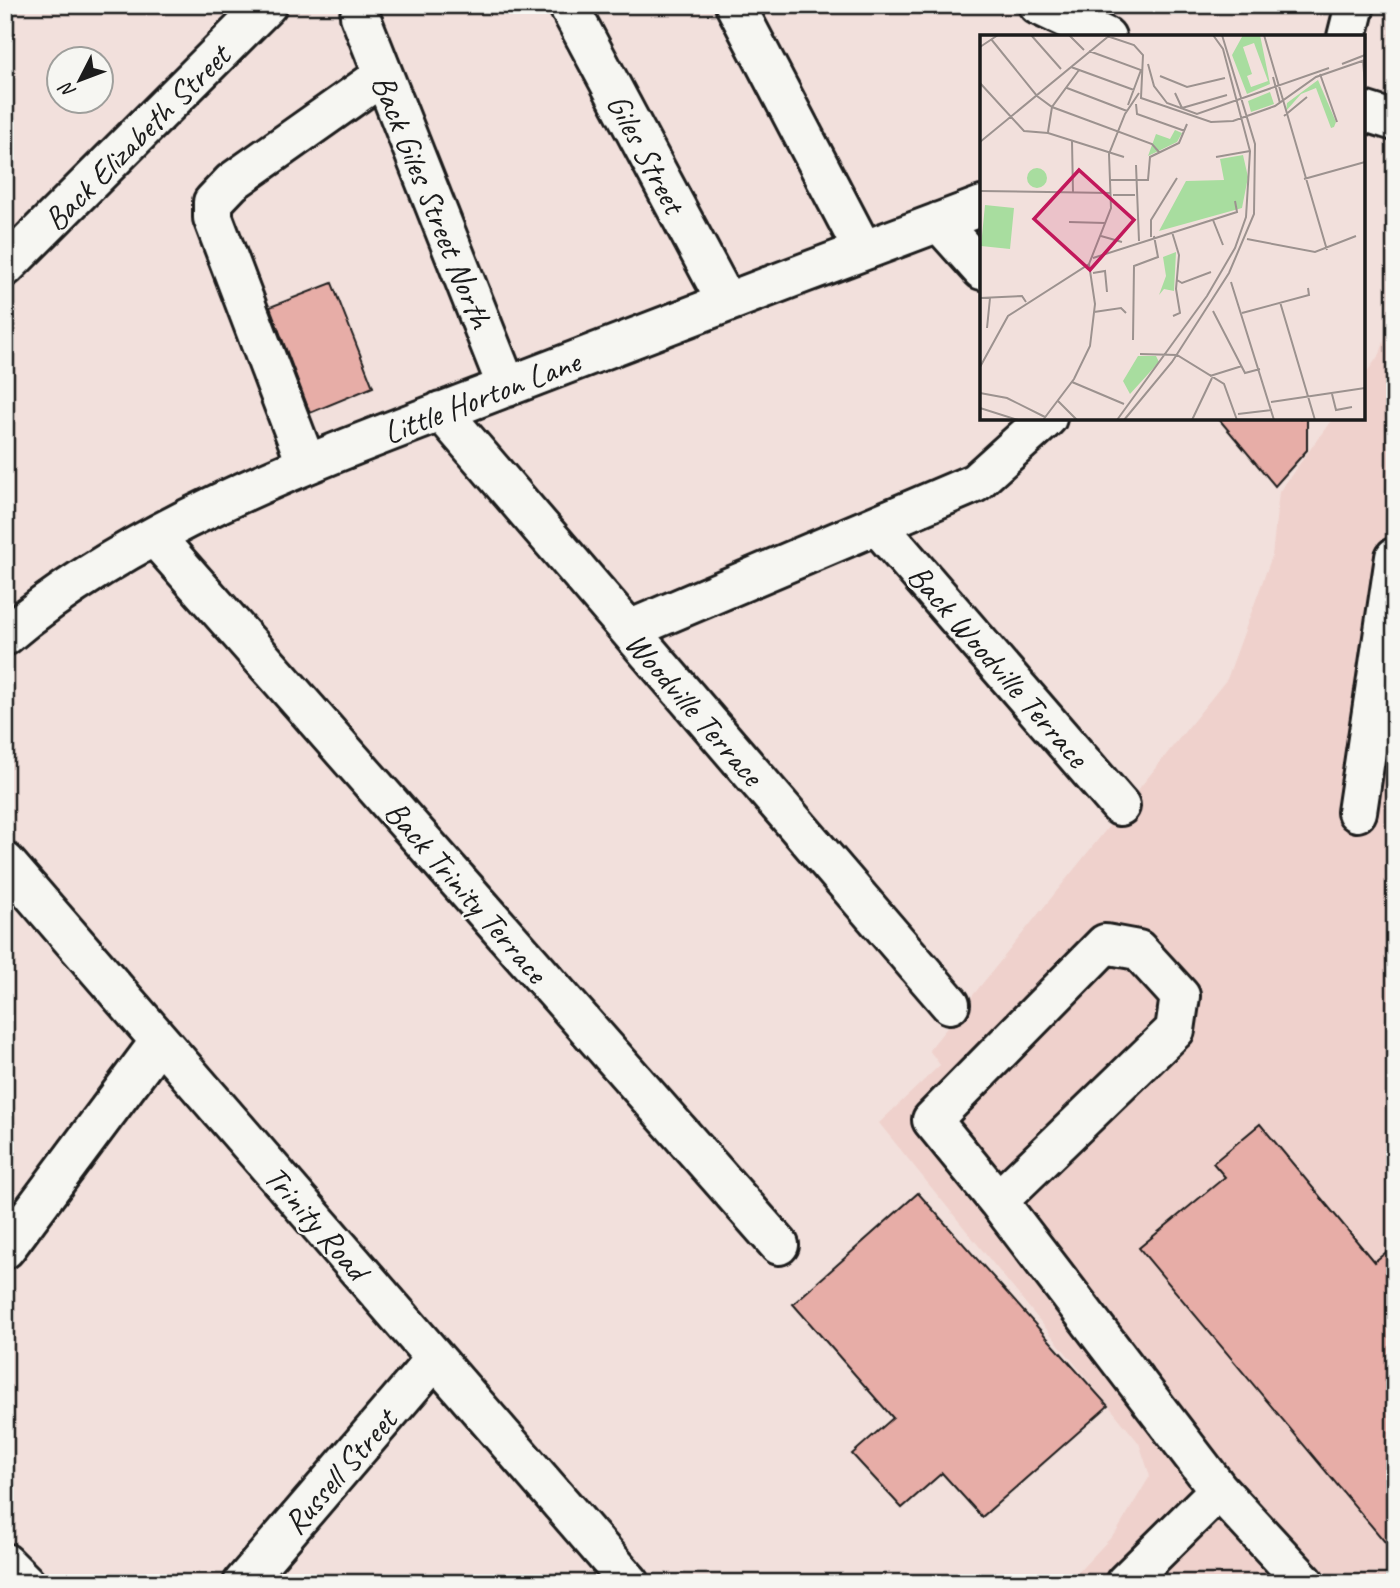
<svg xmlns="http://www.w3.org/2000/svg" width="1400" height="1588" viewBox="0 0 1400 1588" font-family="Caveat,sans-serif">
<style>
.built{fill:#efd1cc}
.building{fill:#e7ada7;stroke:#1c1c1c;stroke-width:2}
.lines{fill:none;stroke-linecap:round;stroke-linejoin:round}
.minor-casing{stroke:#1c1c1c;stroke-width:44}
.path{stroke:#1c1c1c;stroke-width:4.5;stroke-dasharray:7 5;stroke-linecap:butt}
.minor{stroke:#f6f6f2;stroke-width:38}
.labels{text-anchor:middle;stroke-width:5;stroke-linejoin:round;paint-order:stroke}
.street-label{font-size:33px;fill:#1c1c1c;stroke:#f6f6f2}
.inset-road{fill:none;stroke:#9c928f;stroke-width:2}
.view{fill:#c2185b;fill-opacity:0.15;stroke:#c2185b;stroke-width:3.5}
.inset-edge{fill:none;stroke:#1c1c1c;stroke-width:3.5}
</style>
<rect width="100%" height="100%" fill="#f2e0dc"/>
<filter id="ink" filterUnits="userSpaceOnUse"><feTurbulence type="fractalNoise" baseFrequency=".0143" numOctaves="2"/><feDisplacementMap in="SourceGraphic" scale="14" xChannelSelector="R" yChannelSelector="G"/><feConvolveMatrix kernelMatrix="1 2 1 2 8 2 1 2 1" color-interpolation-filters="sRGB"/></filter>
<g filter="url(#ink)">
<!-- built -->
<path class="built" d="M 1395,308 L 1395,1583 L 1068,1583 L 1117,1531 L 1150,1476 L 1139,1443 L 879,1123 L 940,1065 L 929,1050 L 1227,679 L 1272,556 L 1279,492 L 1333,418 L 1363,418 L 1363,377 L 1380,354 Z"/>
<!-- building -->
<path class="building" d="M 332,283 L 373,387 L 310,413 L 270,307 Z
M 1218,418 L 1307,418 L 1307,450 L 1275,486 Z
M 1260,1124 L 1374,1262 L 1395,1245 L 1395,1554 L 1139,1248 L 1225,1177 L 1213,1163 Z
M 918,1193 L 1108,1406 L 982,1517 L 942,1473 L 902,1508 L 852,1454 L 893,1418 L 793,1304 Z"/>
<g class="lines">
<defs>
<path id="minor" d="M 568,5 L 726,301
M 735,5 L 863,250
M 1038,5 L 1106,37
M 360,16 L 507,387
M 1347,37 L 1355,5
M 1363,111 L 1395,121
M 939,222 L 982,270
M 5,267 L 267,5
M 441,411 L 950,1004
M 306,463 L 213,218 L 213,202 L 232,182 L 382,76
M 877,525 L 1120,806
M 155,537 L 779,1245
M 629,630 L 975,483 L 1047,418
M 5,636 C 145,517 340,451 509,386 C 666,325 824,265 982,206
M 1357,812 L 1395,557
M 5,862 L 630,1583
M 998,1201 L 1175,1030 L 1180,996 L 1138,950 L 1105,944 L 932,1120 L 998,1201 L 1219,1490 L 1305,1583
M 5,1249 L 160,1041
M 5,1563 L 25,1583
M 243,1583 L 435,1359
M 1125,1583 L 1219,1490"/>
</defs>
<!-- minor casing -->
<use href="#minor" class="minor-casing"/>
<!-- path -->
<path class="path" d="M 790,11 L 798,5"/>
<!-- minor -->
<use href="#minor" class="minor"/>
</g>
</g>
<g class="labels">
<!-- street labels -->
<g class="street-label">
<text transform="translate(136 137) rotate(-45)" y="12">Back Elizabeth Street</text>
<text transform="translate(647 153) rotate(62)" y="12">Giles Street</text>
<text transform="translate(433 201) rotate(68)" y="12">Back Giles Street North</text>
<text transform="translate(481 396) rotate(-21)" y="12">Little Horton Lane</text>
<text transform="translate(999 665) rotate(49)" y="12">Back Woodville Terrace</text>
<text transform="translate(695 708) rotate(49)" y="12">Woodville Terrace</text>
<text transform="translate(467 891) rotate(49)" y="12">Back Trinity Terrace</text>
<text transform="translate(317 1222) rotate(49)" y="12">Trinity Road</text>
<text transform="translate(339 1471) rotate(-49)" y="12">Russell Street</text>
</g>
</g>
<!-- overview -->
<g transform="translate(980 35)">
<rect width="385" height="385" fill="#f2e0dc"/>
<path d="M 263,0 L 280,0 L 290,49 L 267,59 L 252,20 ZM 274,8 L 288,46 L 271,52 L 267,41 L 272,39 L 263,12 ZM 338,45 L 356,87 L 354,92 L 351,93 L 336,53 L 321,59 L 306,76 L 307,68 ZM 290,57 L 294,69 L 271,77 L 268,66 ZM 195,95 L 202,98 L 197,107 L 168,121 L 176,99 L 190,104 ZM 263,120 L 268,142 L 262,173 L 179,196 L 206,146 L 244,145 L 240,124 ZM47 143a10 10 0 1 1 20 0a10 10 0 1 1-20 0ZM 5,170 L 34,173 L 30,214 L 1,211 ZM 196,217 L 194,256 L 184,254 L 179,260 L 186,241 L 183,222 ZM 158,321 L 176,321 L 179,327 L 150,359 L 143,346 Z" fill="#a8dd9f" fill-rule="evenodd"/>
<path class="inset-road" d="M 51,0 L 81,34M 89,0 L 104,15M 284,0 L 347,215M 127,1 L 154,10 L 163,20 L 161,63 L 231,87 L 253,86 L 295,71 L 336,42 L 385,25M 11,4 L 57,61 L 72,72 L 172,109 L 179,117M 0,12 L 18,0M 109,16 L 161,35 L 148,70M 383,25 L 385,50M 168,29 L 174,51 L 187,68 L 217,79 L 349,33M 362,29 L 385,20M 91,32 L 154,55M 340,39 L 357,87M 180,41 L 207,52 L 245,43M 293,42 L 300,68M 0,48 L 44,96 L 68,98 L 144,122M 87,53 L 147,76M 195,58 L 202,73 L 247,60M 156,69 L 157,79 L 205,96M 304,81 L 327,62M 68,97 L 72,72 L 99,35M 92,106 L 93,158M 0,107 L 130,0M 236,122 L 270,116M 156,130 L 159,206M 324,144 L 385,127M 129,145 L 168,145 L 170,122 L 199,108 L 207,89M 0,156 L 131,158M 133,160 L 155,160M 233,185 L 243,210M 89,187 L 125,188M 192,197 L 199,220 L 196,254 L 200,278 L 193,281M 121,201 L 142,207M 171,202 L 171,185 L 197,143M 267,204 L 335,217 L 376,201M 113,223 L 257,177 L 255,166M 113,238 L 125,236 L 127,257M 197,245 L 202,248 L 231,237M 251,247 L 294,385M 0,263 L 42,261 L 46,267M 300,267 L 335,385M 233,276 L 265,338 L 280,334M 114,277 L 141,273 L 146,278M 262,278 L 329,260 L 328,253M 7,293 L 10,263M 153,305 L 154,231 L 178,222 L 174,201M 160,319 L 197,320 L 244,349 L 257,385M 0,332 L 28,281 L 109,229 L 131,173 L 129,119 L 145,79 L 159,58M 230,341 L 262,331M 92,347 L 144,369M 0,358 L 27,363 L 65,382M 352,359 L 356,375 L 372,372M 77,365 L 97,385M 291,367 L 385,353M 0,373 L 38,385M 258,379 L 292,375M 63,385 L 94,344 L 110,311 L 115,269 L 109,229M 137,385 L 227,261 L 255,213 L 266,182 L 270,116 L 243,14 L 233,0M 144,385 L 192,327 L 249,238 L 274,179 L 275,109 L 242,0M 212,385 L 232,343"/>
<path class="view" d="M 99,135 L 154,185 L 110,235 L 54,184 Z"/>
<rect width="385" height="385" class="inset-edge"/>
</g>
<!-- margin -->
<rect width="1400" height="1588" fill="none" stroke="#f6f6f2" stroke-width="28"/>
<rect x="14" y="14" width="1372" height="1560" fill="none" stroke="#1c1c1c" stroke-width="2.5" filter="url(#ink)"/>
<!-- north arrow -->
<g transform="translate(80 80) rotate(228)"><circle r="33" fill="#f6f6f2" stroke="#9f9f9c" stroke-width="2"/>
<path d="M0-5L12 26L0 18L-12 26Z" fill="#1c1c1c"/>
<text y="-10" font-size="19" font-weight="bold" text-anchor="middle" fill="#1c1c1c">N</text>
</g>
</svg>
